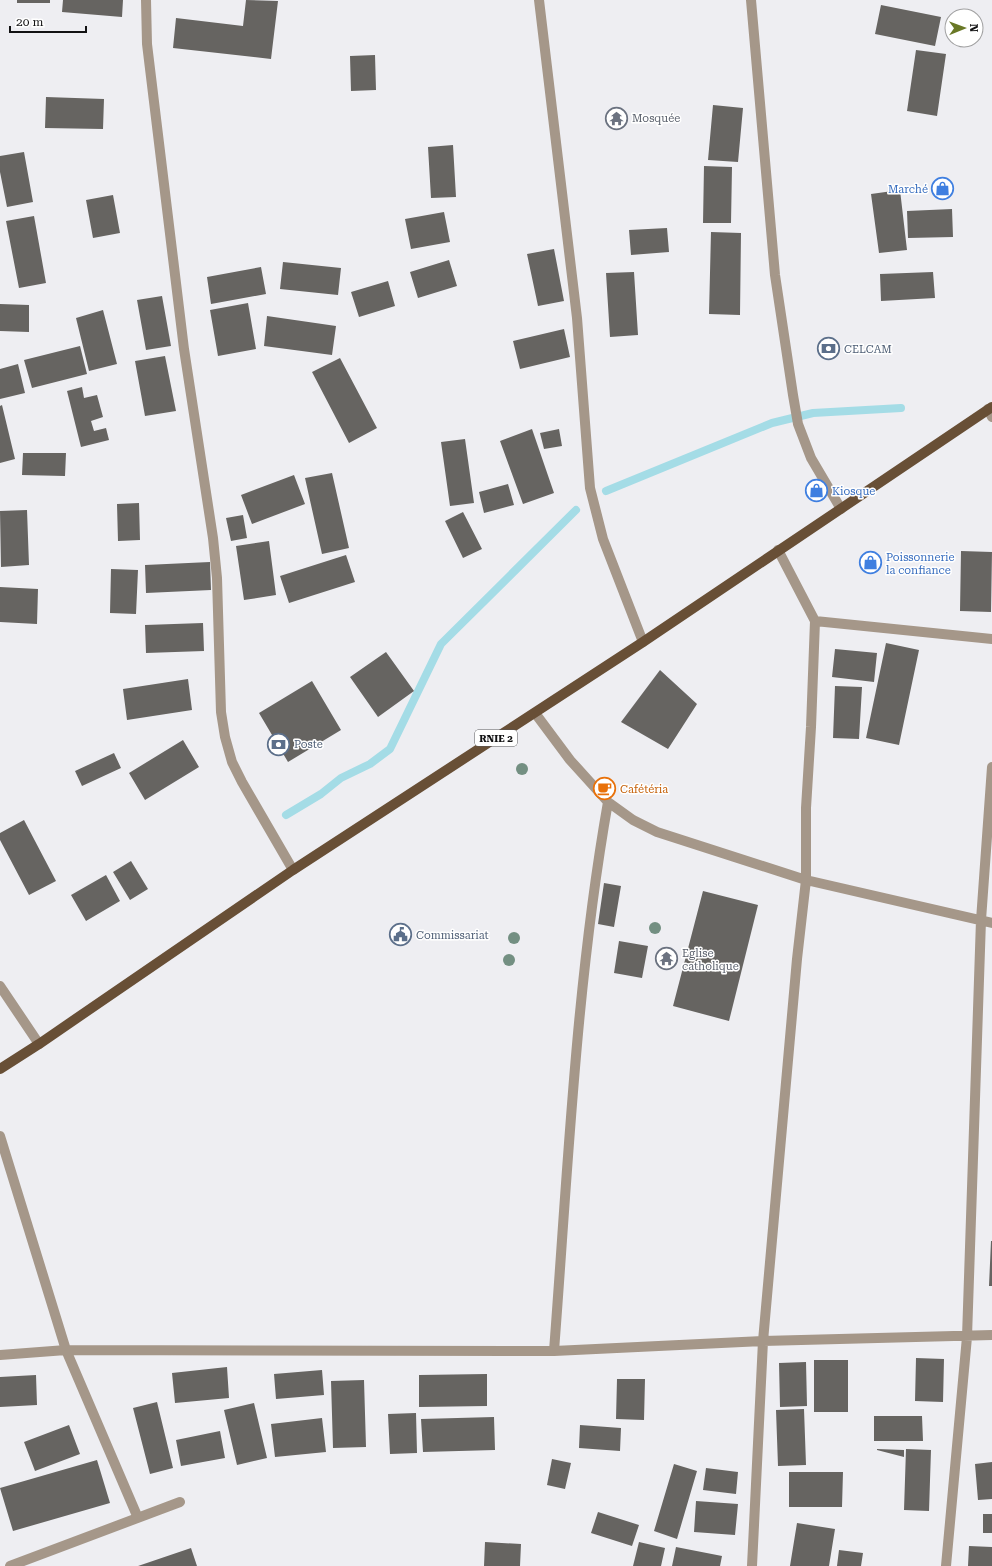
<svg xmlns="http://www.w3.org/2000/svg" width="992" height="1566" viewBox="0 0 992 1566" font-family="'Roboto Serif',serif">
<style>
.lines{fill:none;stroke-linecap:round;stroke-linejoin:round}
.stream{stroke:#a4dce6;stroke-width:8}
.building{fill:#666461}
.minor{stroke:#a59789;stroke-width:10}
.tertiary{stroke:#a59789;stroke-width:10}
.primary{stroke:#684f36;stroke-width:10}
.tree{fill:#738f82}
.labels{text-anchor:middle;stroke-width:3;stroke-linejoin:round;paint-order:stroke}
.shield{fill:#fff;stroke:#59595a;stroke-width:1}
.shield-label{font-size:10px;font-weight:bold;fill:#121213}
.worship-label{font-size:11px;fill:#5b616d;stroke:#fff;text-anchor:start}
.shop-label{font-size:11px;fill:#366cbe;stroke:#fff;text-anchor:start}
.service-label{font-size:11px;fill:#4e5e75;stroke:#fff;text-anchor:start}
.food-label{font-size:11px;fill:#c56008;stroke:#fff;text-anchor:start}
</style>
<rect width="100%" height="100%" fill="#eeeef2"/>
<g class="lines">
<!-- stream -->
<path class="stream" d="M 606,491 L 772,423 L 813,413 L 901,408
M 286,815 L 321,794 L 341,778 L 370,764 L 390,749 L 441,644 L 576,510"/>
</g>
<!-- building -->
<path class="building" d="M 17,0 L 50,0 L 50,3 L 17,3 Z
M 63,0 L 123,0 L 122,17 L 62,12 Z
M 246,0 L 278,1 L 271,59 L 173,48 L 176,18 L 243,26 Z
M 881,5 L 941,17 L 935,46 L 875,34 Z
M 916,50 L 946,54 L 937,116 L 907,111 Z
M 375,55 L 376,90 L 351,91 L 350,56 Z
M 46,97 L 104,99 L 103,129 L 45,128 Z
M 713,105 L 743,108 L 738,162 L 708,160 Z
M 453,145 L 456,197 L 431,198 L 428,147 Z
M 24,152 L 33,202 L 7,207 L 0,172 L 0,156 Z
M 704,166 L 732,167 L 731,223 L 703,223 Z
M 900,190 L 907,250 L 879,253 L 871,194 Z
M 113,195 L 120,233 L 93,238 L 86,200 Z
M 952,209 L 953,237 L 908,238 L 907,211 Z
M 444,212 L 450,242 L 411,249 L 405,219 Z
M 34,216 L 46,283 L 19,288 L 6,221 Z
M 667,228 L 669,252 L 631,255 L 629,230 Z
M 711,232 L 741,233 L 740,315 L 709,314 Z
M 554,249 L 564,301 L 538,306 L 527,254 Z
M 449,260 L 457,286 L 418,298 L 410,272 Z
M 283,262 L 341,268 L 338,295 L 280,289 Z
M 261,267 L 266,294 L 211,304 L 207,277 Z
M 634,272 L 638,335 L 610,337 L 606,273 Z
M 933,272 L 935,298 L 881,301 L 880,274 Z
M 388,281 L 395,306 L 359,317 L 351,292 Z
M 162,296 L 171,346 L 146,350 L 137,300 Z
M 248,303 L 256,349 L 218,356 L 210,310 Z
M 0,304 L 29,305 L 29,332 L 0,331 Z
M 103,310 L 117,364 L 89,371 L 76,318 Z
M 267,316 L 336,326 L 332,355 L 264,346 Z
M 564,329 L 570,357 L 520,369 L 513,341 Z
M 80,346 L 87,374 L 32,388 L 24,360 Z
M 165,356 L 176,411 L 145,416 L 135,361 Z
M 340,358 L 377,428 L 349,443 L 312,372 Z
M 18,364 L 25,393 L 0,399 L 0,369 Z
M 82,387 L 84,398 L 97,395 L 103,417 L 91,421 L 94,431 L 106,428 L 109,440 L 81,447 L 67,391 Z
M 2,405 L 15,459 L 0,463 L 0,406 Z
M 532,429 L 554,493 L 523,504 L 500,441 Z
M 559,429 L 562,446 L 544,449 L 540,433 Z
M 465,439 L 474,503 L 450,506 L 441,442 Z
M 23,453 L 66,453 L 65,476 L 22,475 Z
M 332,473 L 349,548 L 322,554 L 305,478 Z
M 294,475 L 305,504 L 252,524 L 241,495 Z
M 508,484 L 514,505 L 484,513 L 479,492 Z
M 139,503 L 140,540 L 118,541 L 117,504 Z
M 27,510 L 29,565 L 1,567 L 0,511 Z
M 463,512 L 482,549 L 463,558 L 445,521 Z
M 243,515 L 247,538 L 231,541 L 226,518 Z
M 269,541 L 276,595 L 244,600 L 236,546 Z
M 961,551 L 992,552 L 991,612 L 960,611 Z
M 346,555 L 355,582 L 289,603 L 280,576 Z
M 210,562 L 211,590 L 146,593 L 145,565 Z
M 111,569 L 138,570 L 136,614 L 110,613 Z
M 0,587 L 38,589 L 37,624 L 0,622 Z
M 203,623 L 204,651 L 146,653 L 145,625 Z
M 886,643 L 919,650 L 899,745 L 866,738 Z
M 835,649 L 877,653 L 874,682 L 832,677 Z
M 386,652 L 414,691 L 378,717 L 350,677 Z
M 660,670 L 697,704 L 668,749 L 621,722 Z
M 188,679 L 192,710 L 127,720 L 123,689 Z
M 312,681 L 341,730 L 288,762 L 259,713 Z
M 835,686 L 862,687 L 859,739 L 833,738 Z
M 183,740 L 199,767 L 145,800 L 129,773 Z
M 114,753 L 121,768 L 82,786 L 75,771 Z
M 24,820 L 56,881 L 29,895 L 0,840 L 0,833 Z
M 131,861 L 148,889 L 130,900 L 113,872 Z
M 106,875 L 120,901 L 86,921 L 71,895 Z
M 604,883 L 621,886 L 614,927 L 598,924 Z
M 703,891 L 758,905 L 729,1021 L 673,1006 Z
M 619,941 L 648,946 L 642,978 L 614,973 Z
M 991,1241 L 992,1241 L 992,1286 L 989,1286 Z
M 916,1358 L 944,1359 L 943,1402 L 915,1401 Z
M 814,1360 L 848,1360 L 848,1412 L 814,1412 Z
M 806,1362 L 807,1406 L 780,1407 L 779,1363 Z
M 227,1367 L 229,1398 L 175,1403 L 172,1373 Z
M 322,1370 L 324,1395 L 276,1399 L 274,1374 Z
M 487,1374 L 487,1406 L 419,1407 L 419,1375 Z
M 36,1375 L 37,1405 L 0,1407 L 0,1377 Z
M 617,1379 L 645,1379 L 644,1420 L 616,1419 Z
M 364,1380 L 366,1447 L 333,1448 L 331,1381 Z
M 157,1402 L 173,1468 L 150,1474 L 133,1408 Z
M 254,1403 L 267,1458 L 237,1465 L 224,1410 Z
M 804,1409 L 806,1465 L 778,1466 L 776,1410 Z
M 416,1413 L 417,1453 L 390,1454 L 388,1414 Z
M 874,1416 L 922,1416 L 923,1441 L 874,1441 Z
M 494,1417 L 495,1450 L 423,1452 L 421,1419 Z
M 322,1418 L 326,1452 L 275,1457 L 271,1424 Z
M 69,1425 L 80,1454 L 35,1471 L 24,1442 Z
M 580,1425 L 621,1428 L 620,1451 L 579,1448 Z
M 220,1431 L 225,1458 L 181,1466 L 176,1440 Z
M 877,1449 L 904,1450 L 904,1457 L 877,1450 Z
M 906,1449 L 931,1450 L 929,1511 L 904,1510 Z
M 552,1459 L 571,1463 L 565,1489 L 547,1485 Z
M 97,1460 L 110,1503 L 13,1531 L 0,1488 Z
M 992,1462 L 992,1499 L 978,1500 L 975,1464 Z
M 674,1464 L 697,1471 L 677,1539 L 654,1531 Z
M 706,1468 L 738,1472 L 736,1494 L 703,1490 Z
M 789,1472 L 843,1472 L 842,1507 L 789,1507 Z
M 696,1501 L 738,1504 L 735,1535 L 694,1532 Z
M 598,1512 L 639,1525 L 632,1546 L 591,1533 Z
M 983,1514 L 992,1514 L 992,1533 L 983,1533 Z
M 797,1523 L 835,1529 L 829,1566 L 790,1566 Z
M 485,1542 L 521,1544 L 520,1566 L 484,1566 Z
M 639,1542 L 665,1548 L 661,1566 L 633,1566 Z
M 969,1546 L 992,1547 L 992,1566 L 968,1566 Z
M 676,1547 L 722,1556 L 720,1566 L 672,1566 Z
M 191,1548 L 197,1566 L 138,1566 Z
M 839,1550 L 863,1553 L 861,1566 L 837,1566 Z"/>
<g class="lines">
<!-- minor -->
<path class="minor" d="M 146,0 L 147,44 L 184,349 L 213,538 L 217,578 L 221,712 L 225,737 L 232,762 L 242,782 L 293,870
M 751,0 L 775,275 L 793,395 L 798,424 L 811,458 L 841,509
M 988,409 L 992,417
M 778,550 L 815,621 L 992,639
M 535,713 L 570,760 L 608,802 L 633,820 L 657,832 L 806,880 L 992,923
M 0,986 L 39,1044
M 0,1136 L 66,1350 L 138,1518
M 554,1351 C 568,1168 576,983 608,802
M 0,1355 L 66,1350 L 554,1351 L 763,1341 L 992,1335
M 10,1566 L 180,1502
M 752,1566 L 763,1341 L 797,959 L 806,880 L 806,808 L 811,727 L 815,621
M 946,1566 L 967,1337 L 981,920 L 992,767"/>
<!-- tertiary -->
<path class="tertiary" d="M 539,0 L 577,318 L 590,488 L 603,539 L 643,642"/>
<!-- primary -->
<path class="primary" d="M 0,1069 L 39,1044 L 293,870 L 643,642 L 992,407"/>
</g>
<!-- trees -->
<g class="tree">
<circle cx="522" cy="769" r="6"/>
<circle cx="655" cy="928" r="6"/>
<circle cx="514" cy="938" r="6"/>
<circle cx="509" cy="960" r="6"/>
</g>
<!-- icons -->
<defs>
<symbol id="temple-ring" viewBox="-11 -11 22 22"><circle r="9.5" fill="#fff" stroke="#6b7280" stroke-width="1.5"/><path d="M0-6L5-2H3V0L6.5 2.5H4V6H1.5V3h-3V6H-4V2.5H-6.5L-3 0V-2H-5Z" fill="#6b7280"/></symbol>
<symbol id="shop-ring" viewBox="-11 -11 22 22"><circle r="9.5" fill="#fff" stroke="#3f7fe0" stroke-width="1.5"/><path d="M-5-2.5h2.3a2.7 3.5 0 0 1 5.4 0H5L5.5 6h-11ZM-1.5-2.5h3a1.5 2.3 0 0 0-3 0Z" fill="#3f7fe0"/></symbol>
<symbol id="bank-ring" viewBox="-11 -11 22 22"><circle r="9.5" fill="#fff" stroke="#5c6f8a" stroke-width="1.5"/><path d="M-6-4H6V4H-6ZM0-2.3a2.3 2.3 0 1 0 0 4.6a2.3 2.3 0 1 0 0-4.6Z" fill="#5c6f8a"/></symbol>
<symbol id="cafe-ring" viewBox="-11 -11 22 22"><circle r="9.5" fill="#fff" stroke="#e8710a" stroke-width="1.5"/><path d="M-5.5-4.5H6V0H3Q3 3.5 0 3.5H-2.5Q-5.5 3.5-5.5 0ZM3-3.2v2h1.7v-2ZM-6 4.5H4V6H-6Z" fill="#e8710a"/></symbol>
<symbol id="civic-ring" viewBox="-11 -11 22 22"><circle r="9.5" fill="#fff" stroke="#5c6f8a" stroke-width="1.5"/><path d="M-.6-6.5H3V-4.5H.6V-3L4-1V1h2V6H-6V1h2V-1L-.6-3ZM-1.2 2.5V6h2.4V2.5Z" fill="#5c6f8a"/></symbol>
</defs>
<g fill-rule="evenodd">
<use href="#temple-ring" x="604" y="106" width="25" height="25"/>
<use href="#shop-ring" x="930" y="176" width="25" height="25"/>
<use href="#bank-ring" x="816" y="336" width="25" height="25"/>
<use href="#shop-ring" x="804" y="478" width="25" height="25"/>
<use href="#shop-ring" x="858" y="550" width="25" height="25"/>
<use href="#bank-ring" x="266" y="732" width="25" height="25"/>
<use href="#cafe-ring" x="592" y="776" width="25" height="25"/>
<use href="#civic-ring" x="388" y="922" width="25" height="25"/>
<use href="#temple-ring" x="654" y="946" width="25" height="25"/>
</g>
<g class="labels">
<!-- shield labels -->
<rect class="shield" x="475" y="730" width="42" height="16" rx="3"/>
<g class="shield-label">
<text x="496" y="742">RNIE 2</text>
</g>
<!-- worship labels -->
<g class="worship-label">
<text x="632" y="122">Mosquée</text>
<text x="682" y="957">Eglise<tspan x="682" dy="13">catholique</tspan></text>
</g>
<!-- shop labels -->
<g class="shop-label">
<text x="928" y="193" text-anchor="end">Marché</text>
<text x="832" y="495">Kiosque</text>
<text x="886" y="561">Poissonnerie<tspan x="886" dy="13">la confiance</tspan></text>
</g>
<!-- service labels -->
<g class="service-label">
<text x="844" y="353">CELCAM</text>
<text x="294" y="748">Poste</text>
<text x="416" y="939">Commissariat</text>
</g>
<!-- food labels -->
<g class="food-label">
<text x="620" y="793">Cafétéria</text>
</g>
</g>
<!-- north arrow -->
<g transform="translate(964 28) rotate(89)"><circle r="19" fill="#ffffff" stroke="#a0a0a1"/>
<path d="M0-3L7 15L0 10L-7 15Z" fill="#697826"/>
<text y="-6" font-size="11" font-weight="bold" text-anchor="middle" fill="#121213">N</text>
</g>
<!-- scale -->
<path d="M10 26v6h76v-6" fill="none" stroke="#121213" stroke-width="2"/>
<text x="16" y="26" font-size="12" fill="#121213" stroke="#ffffff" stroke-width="3" paint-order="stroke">20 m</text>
</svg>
